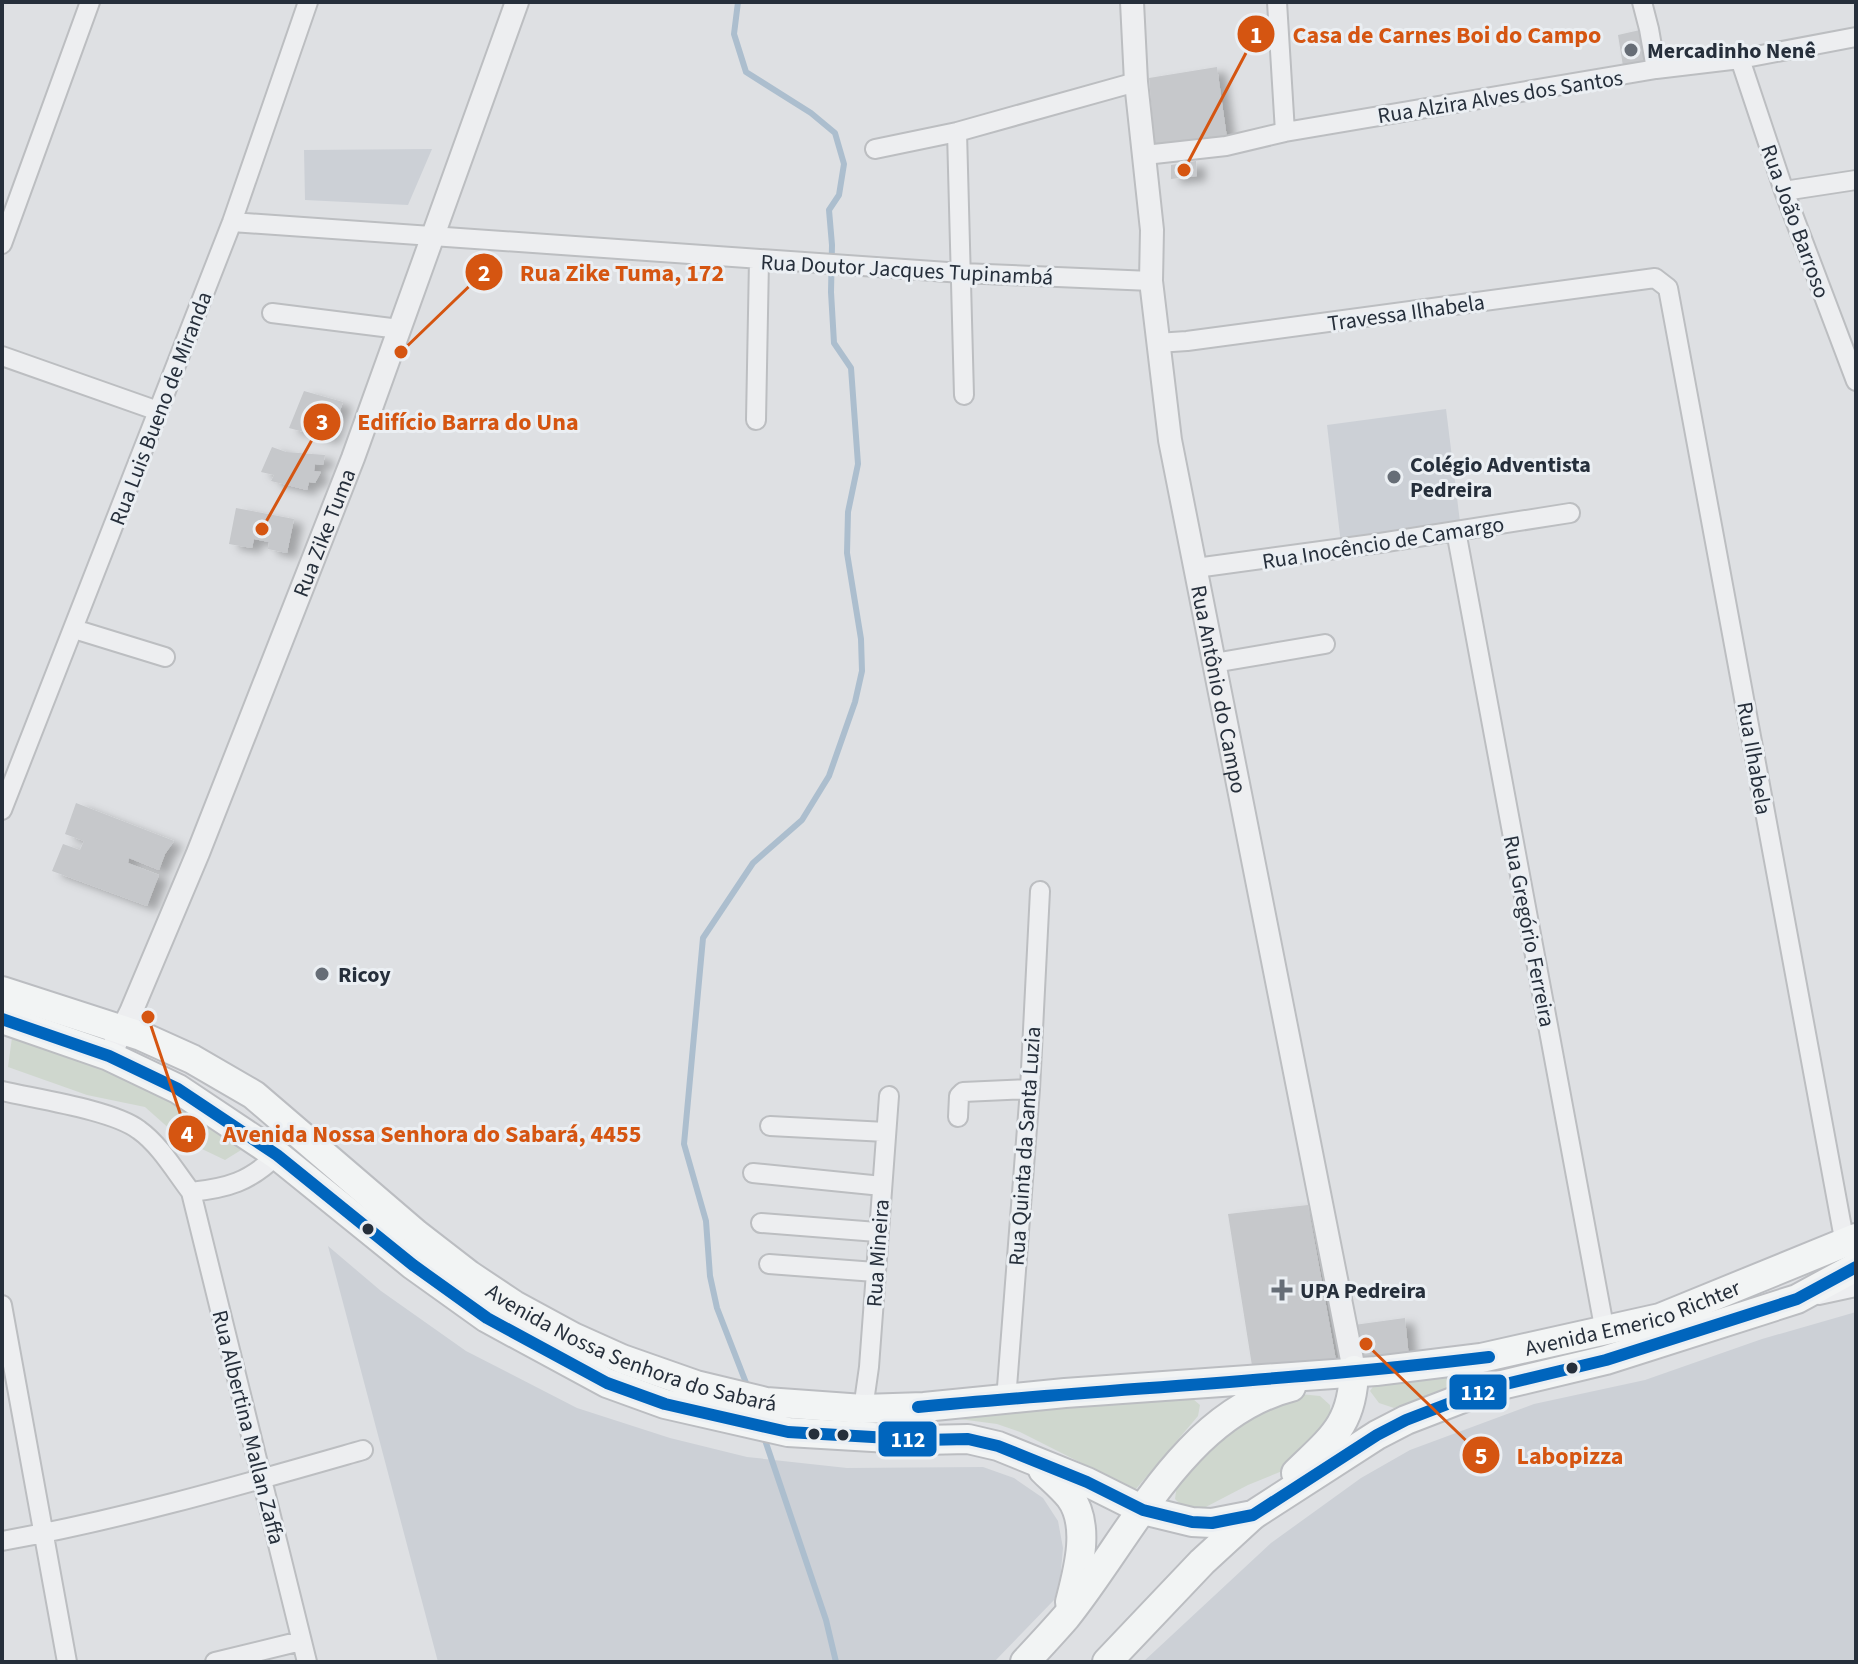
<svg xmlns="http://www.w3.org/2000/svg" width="1858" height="1664" viewBox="0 0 1858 1664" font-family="'Source Sans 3',sans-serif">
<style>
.built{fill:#ccd0d6}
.green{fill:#cfd7ce}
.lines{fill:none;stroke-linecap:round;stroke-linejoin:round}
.stream{stroke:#acbece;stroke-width:6}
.building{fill:#c6c8cb;filter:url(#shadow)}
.minor-casing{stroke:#bcbec1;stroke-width:22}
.tertiary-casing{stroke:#bcbec1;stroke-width:26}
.primary-casing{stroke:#bbbdc1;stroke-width:32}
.minor{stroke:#edeef0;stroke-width:18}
.tertiary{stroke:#edeef0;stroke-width:22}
.primary{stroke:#f2f4f4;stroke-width:28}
.bus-1-casing{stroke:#ebeff3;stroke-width:18}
.bus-1{stroke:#0065bd;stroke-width:12}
.poi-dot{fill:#666d76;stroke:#ebeff3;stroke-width:3}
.bus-dot{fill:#262f3b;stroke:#ebeff3;stroke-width:3}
.labels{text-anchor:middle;stroke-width:6;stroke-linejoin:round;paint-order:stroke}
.poi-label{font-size:22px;font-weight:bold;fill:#262f3b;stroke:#ebeff3;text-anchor:start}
.street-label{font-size:22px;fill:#262f3b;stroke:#ebeff3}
.leader{fill:none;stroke:#d55511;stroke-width:3}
.callout-dot{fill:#d55511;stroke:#ebeff3;stroke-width:3}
.mark-label{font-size:24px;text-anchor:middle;font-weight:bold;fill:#fff}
.callout-label{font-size:24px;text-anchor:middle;font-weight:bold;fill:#d55511;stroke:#ebeff3;stroke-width:6;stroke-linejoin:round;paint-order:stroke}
.line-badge{stroke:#ebeff3;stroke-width:3}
.badge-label{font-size:22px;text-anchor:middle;font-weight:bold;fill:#fff}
</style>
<defs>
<filter id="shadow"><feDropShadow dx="9" dy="5" stdDeviation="4" flood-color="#0004"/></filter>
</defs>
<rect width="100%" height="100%" fill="#dee0e3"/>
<!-- built -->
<path class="built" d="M 432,149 L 408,205 L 305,200 L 304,150 Z
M 1446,409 L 1461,530 L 1341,544 L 1327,425 Z
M 328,1246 L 381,1291 L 466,1351 L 577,1408 L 670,1438 L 747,1457 L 847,1468 L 983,1467 L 1014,1478 L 1043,1498 L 1058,1521 L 1063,1548 L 1060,1582 L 1054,1600 L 994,1662 L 438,1662 Z
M 1856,1312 L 1856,1662 L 1143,1662 L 1271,1543 L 1361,1478 L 1410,1450 L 1534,1404 L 1645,1380 L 1762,1339 Z"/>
<!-- green -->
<path class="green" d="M 13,1030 L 129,1071 L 246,1147 L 225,1160 L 181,1139 L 145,1107 L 87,1095 L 8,1067 Z
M 1493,1369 L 1495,1374 L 1394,1408 L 1379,1403 L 1370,1391 L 1376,1382 L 1444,1378 Z
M 1300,1394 L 1320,1396 L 1330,1405 L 1331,1417 L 1292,1467 L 1248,1485 L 1200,1510 L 1184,1508 L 1175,1499 L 1177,1484 L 1225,1431 Z
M 1193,1399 L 1200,1405 L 1198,1416 L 1135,1490 L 1020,1432 L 997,1424 L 959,1419 L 959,1414 Z"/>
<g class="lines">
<!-- stream -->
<path class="stream" d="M 738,2 L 734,34 L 746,72 L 811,113 L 835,133 L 844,164 L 839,195 L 829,210 L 832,245 L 831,292 L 834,343 L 851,368 L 858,464 L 848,512 L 847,553 L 861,639 L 862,671 L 855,702 L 829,776 L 802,820 L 753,863 L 703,938 L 684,1144 L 706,1221 L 710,1276 L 717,1308 L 748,1388
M 764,1437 L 826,1620 L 836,1662"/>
</g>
<!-- building -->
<path class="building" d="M 1640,30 L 1645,65 L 1623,66 L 1618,35 Z
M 1217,67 L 1227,138 L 1155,148 L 1149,78 Z
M 1196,161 L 1197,176 L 1171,179 L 1171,165 Z
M 304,391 L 343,402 L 330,439 L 289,428 Z
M 272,447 L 286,452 L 325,455 L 323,465 L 315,464 L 314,471 L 321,472 L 315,483 L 309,482 L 307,490 L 271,481 L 274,475 L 261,472 Z
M 236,508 L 294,519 L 287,553 L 268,549 L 269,542 L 254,539 L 252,548 L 229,544 Z
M 76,803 L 174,841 L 165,854 L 159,870 L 129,858 L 128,863 L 159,875 L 147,906 L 52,871 L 63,844 L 80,850 L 84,841 L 65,834 Z
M 1308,1205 L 1337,1366 L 1253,1372 L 1228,1214 Z
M 1405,1318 L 1409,1358 L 1356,1364 L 1347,1326 Z"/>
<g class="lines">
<defs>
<path id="minor" d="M 1277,2 L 1285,132
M 1642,2 L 1649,29 L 1656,69
M 1740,59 L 1784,191 L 1856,381
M 957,132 L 964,395
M 875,149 L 957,132 L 1136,82
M 1145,155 L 1226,146 L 1285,132 L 1656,69 L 1740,59 L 1856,37
M 1784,191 L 1856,180
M 232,222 L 962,273 L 1151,281
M 2,244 L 90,2
M 272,313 L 399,329
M 1157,343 L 1187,341 L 1655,278 L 1668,288 L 1845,1244
M 2,356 L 158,411
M 756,420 L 759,260
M 1456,531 L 1605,1332
M 1196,568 L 1380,543 L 1570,513
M 74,629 L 165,657
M 1214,663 L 1325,644
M 2,810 L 232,222 L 308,2
M 2,1091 C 36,1099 113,1110 139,1130 C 160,1145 175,1171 191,1192 L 307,1662
M 958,1117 L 959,1096 L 963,1092 L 1030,1089
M 770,1126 L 886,1132
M 753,1173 L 882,1186
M 191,1192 C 228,1188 249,1182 277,1155
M 761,1223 L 877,1232
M 769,1264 L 875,1272
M 1819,1295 L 1856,1287
M 2,1305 L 67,1662
M 1006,1400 L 1030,1089 L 1040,891
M 863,1409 L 869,1367 L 889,1096
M 2,1541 C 124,1519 244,1484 363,1450
M 215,1662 L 301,1641"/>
<g id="tertiary">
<path id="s1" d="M 1132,2 L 1136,82 L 1152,230 L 1151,281 L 1170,440 L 1354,1370"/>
<path id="s2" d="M 109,1056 L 131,1012 L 198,853 L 353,458 L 517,2"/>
</g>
<g id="primary">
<path id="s3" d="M 2,991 L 141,1036 L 192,1059 L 254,1095 L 416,1234 L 469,1275 L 514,1305 L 573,1337 L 622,1359 L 696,1385 L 766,1402 L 863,1409 L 924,1407 L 1065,1393 L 1376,1371 L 1481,1358 L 1660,1318 L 1856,1238"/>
<path d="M 2,1019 L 109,1056 L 178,1089 L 277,1155 L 413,1265 L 487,1318 L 607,1383 L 665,1404 L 788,1432 L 923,1440 L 968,1439 L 998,1446 L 1087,1482 L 1143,1510 L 1192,1522 L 1212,1523 L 1253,1515 L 1377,1435 L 1406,1420 L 1489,1388 L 1606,1360 L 1797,1299 L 1856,1267"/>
<path d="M 1043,1470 C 1051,1478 1062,1487 1070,1497 C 1091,1525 1078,1571 1070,1602"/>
<path d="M 1296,1473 C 1332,1438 1353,1424 1354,1370"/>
<path d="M 1025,1662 C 1039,1647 1053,1632 1066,1617 C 1131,1536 1184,1414 1291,1387"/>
<path d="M 1107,1662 L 1202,1562 L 1252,1516"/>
</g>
</defs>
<!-- minor casing -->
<use href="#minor" class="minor-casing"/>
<!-- tertiary casing -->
<use href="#tertiary" class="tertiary-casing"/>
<!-- primary casing -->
<use href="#primary" class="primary-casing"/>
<!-- minor -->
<use href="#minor" class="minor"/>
<!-- tertiary -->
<use href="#tertiary" class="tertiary"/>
<!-- primary -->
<use href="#primary" class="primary"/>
<defs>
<path id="bus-1" d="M 2,1019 L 109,1056 L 178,1089 L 277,1155 L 413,1265 L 487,1318 L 607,1383 L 665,1404 L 788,1432 L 923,1440 L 968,1439 L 998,1446 L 1087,1482 L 1143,1510 L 1192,1522 L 1212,1523 L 1253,1515 L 1377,1435 L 1406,1420 L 1489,1388 L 1606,1360 L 1797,1299 L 1856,1267
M 918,1407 C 1108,1389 1299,1380 1489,1357"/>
</defs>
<!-- bus-1 casing -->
<use href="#bus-1" class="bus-1-casing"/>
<!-- bus-1 -->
<use href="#bus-1" class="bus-1"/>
</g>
<!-- markers -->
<g class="poi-dot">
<circle cx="1631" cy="50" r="8"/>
<circle cx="1394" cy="477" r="8"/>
<circle cx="322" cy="974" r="8"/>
<path d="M1278 1278h8v8h8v8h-8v8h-8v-8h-8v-8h8z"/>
</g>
<g class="bus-dot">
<circle cx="368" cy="1229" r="7"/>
<circle cx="1572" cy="1368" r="7"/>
<circle cx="814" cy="1434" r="7"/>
<circle cx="843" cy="1435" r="7"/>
</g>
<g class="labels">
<!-- poi labels -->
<g class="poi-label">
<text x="1647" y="58">Mercadinho Nenê</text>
<text x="1410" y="472">Colégio Adventista<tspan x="1410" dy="25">Pedreira</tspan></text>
<text x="338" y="982">Ricoy</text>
<text x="1300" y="1298">UPA Pedreira</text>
</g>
<!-- street labels -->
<g class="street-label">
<text transform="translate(1500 96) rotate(-9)" y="8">Rua Alzira Alves dos Santos</text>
<text transform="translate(1796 221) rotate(70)" y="8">Rua João Barroso</text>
<text transform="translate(907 269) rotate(3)" y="8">Rua Doutor Jacques Tupinambá</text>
<text transform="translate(1406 312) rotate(-8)" y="8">Travessa Ilhabela</text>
<text transform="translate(160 408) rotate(-69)" y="8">Rua Luis Bueno de Miranda</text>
<text dy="8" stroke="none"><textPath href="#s2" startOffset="566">Rua Zike Tuma</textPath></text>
<text transform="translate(1383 542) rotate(-9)" y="8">Rua Inocêncio de Camargo</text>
<text dy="8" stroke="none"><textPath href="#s1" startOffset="694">Rua Antônio do Campo</textPath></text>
<text transform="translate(1755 758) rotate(80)" y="8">Rua Ilhabela</text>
<text transform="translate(1530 931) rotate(79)" y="8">Rua Gregório Ferreira</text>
<text transform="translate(1024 1146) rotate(-86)" y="8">Rua Quinta da Santa Luzia</text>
<text transform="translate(877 1253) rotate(-86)" y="8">Rua Mineira</text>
<text dy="8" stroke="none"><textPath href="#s3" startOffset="1754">Avenida Emerico Richter</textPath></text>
<text dy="8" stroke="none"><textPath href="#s3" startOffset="734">Avenida Nossa Senhora do Sabará</textPath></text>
<text transform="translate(249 1427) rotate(76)" y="8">Rua Albertina Mallan Zaffa</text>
</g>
</g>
<!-- callouts -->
<path class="leader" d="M1184 170L1256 34M401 352L484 272M262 529L322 422M148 1017L187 1134M1366 1344L1481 1455"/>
<g class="callout-dot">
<circle cx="1184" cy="170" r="8"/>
<circle cx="401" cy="352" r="8"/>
<circle cx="262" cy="529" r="8"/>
<circle cx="148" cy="1017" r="8"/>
<circle cx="1366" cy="1344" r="8"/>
<circle cx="1256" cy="34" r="20"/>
<circle cx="484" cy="272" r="20"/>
<circle cx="322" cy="422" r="20"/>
<circle cx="187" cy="1134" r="20"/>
<circle cx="1481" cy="1455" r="20"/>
</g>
<g class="mark-label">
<text x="1256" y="43">1</text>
<text x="484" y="281">2</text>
<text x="322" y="430">3</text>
<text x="187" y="1142">4</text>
<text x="1481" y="1464">5</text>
</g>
<g class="callout-label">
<text x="1447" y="43">Casa de Carnes Boi do Campo</text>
<text x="622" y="281">Rua Zike Tuma, 172</text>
<text x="468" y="430">Edifício Barra do Una</text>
<text x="432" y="1142">Avenida Nossa Senhora do Sabará, 4455</text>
<text x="1570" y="1464">Labopizza</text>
</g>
<g class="line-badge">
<rect x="1448" y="1373" width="60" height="38" rx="8" fill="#0065bd"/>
<rect x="877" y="1420" width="61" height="38" rx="8" fill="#0065bd"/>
</g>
<g class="badge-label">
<text x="1478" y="1400">112</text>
<text x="908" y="1447">112</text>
</g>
<!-- border -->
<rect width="1858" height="1664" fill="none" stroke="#262f3b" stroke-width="8"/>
</svg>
